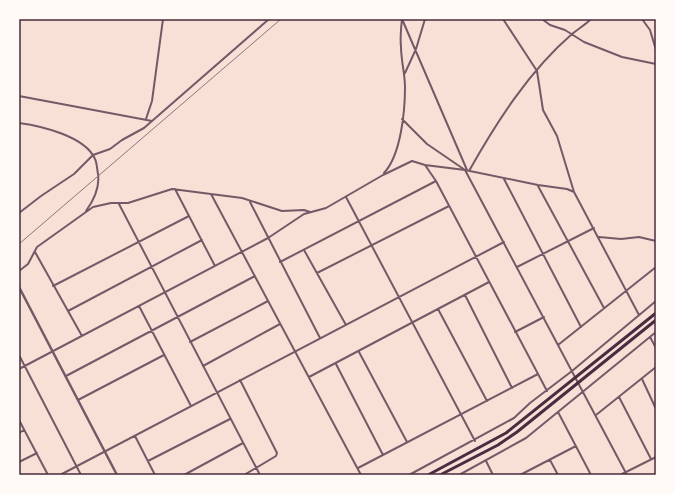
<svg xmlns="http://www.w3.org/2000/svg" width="675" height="494" viewBox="0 0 675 494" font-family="'Source Sans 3',sans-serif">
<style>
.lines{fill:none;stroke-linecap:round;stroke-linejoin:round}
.minor{stroke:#755966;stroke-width:2}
.tertiary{stroke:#755966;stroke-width:2.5}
.primary{stroke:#4a2c40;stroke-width:3}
.rail{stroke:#8f747c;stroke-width:1}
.neatline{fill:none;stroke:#4a2c40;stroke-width:1.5}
</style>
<rect width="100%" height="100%" fill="#f7e1d7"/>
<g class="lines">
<!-- minor -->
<path class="minor" d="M 402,19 L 467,170
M 503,19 L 537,71 L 543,110 L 557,136 L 574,192 L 639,315
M 542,19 L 550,25 L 565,30 L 584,42 L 622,57 L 656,64
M 642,19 L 650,30 L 656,50
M 405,73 L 416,49 L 425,19
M 19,96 L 152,121
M 146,119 L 152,101 L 163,19
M 402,119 L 427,144 L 465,170 L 627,475
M 19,123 C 41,126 85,136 95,159 C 97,163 97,169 98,174 C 100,188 94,200 86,211
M 425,165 L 436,181 L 547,391
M 469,171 C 496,123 529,71 572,34 C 578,29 585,25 591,19
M 384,173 C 401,155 405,111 405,87 C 405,74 401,60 401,47 C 400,38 401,28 402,19
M 504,179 L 581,327
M 538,186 L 604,308
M 175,189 L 215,266
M 211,194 L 361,475
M 346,197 L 475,441
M 250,202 L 320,338
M 119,204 L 260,475
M 19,213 L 41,196 L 74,174 L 93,155 L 110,149 L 122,140 L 144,128 L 269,19
M 599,237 L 621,239 L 639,237 L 656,241
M 304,250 L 346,325
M 35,252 L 82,336
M 280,262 L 436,181
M 517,267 L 594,228
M 19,271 L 28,264 L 37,247 L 93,207 L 111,203 L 128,203 L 172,189 L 242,198 L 282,211 L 304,210 L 310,212
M 317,273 L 449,206
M 53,286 L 189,216
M 465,295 L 512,388
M 139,306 L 191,406
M 438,309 L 487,401
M 68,311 L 202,240
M 515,332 L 544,317
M 650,337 L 656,348
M 190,342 L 268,301
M 558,345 L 656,267
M 359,352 L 407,442
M 19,355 L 81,475
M 336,364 L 383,455
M 203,366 L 280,324
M 19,369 L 268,238 L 304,214 L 326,208 L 383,175 L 412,161 L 425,165 L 465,170 L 538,185 L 567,189 L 574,192
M 66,376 L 255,276
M 309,377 L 489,282
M 642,379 L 656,409
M 240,380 L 277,453 L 276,456 L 244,475
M 619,397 L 651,459
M 78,400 L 164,355
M 558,412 L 591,475
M 596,415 L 656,367
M 19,420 L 48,475
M 19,433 L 24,430
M 135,436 L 155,475
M 550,460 L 558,475
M 148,461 L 230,419
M 486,461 L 493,475
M 19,462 L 37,453
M 358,468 L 538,374
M 60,475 L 504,242
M 184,475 L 243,443
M 409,475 L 514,418 L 530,403 L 572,371 L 656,301
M 459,475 L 526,438 L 656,332
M 520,475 L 576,446
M 620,475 L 656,457"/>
<!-- tertiary -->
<path class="tertiary" d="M 19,287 L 117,475"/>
<!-- primary -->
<path class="primary" d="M 428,475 L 506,433 L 656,313
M 440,475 L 498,445 L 517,432 L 656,320"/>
<!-- rail -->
<path class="rail" d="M 19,244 L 281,19"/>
</g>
<!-- border -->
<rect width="675" height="494" fill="none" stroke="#fffaf5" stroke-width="40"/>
<rect x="20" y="20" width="635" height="454" class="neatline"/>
</svg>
